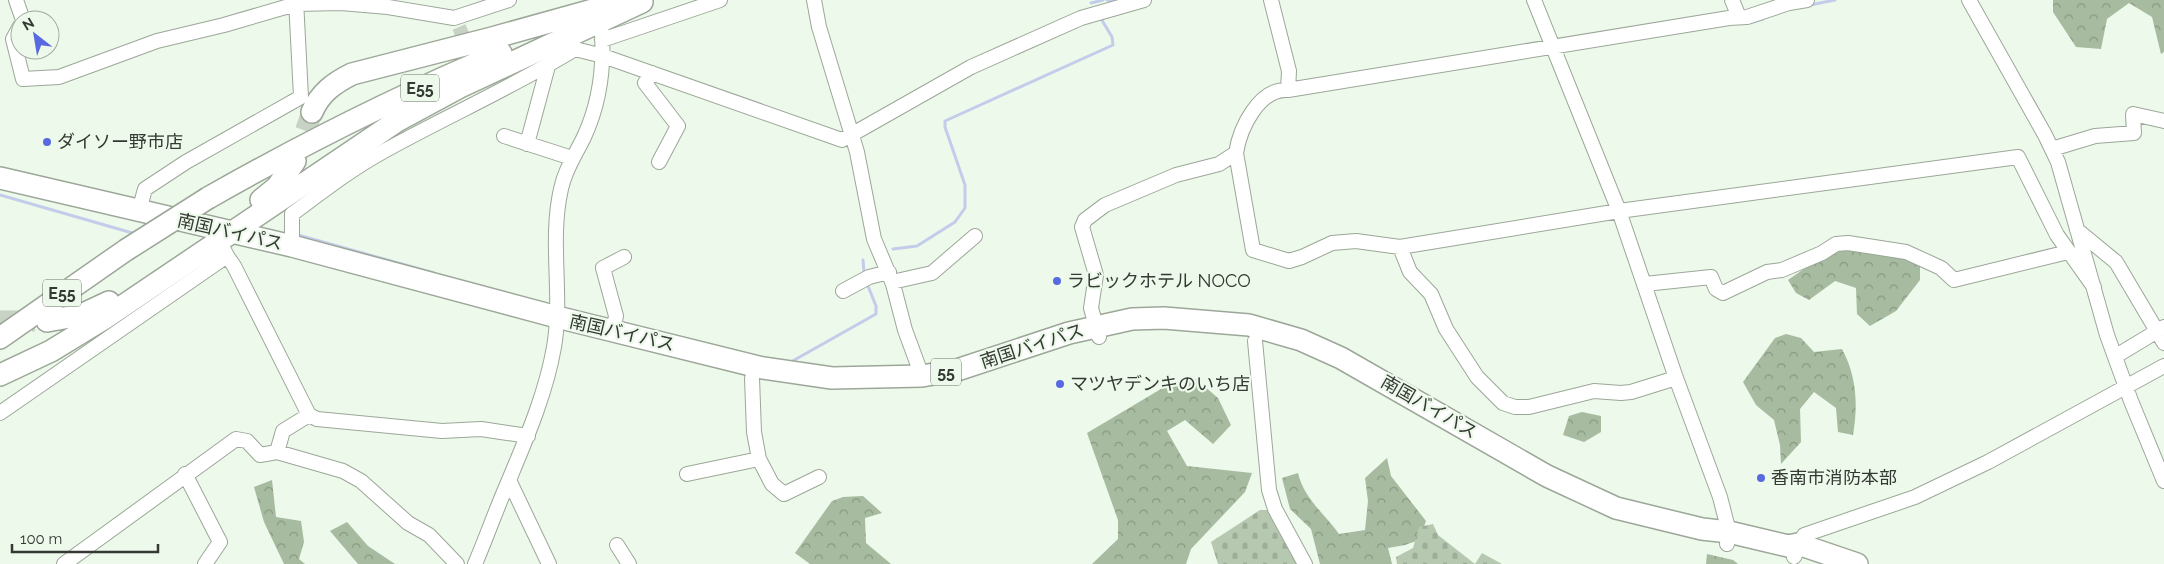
<svg xmlns="http://www.w3.org/2000/svg" width="2164" height="564" viewBox="0 0 2164 564" font-family="Raleway,'Noto Sans JP',sans-serif">
<style>
.forest{fill:url(#forest-crowns)}
.cemetery{fill:url(#cemetery-stones)}
.lines{fill:none;stroke-linecap:round;stroke-linejoin:round}
.stream{stroke:#c3cceb;stroke-width:3}
.minor-tunnel{stroke:#c8d3c5;stroke-width:14;stroke-dasharray:14 7;stroke-linecap:butt}
.highway-tunnel{stroke:#c8d3c5;stroke-width:21;stroke-dasharray:21 11;stroke-linecap:butt}
.minor-casing{stroke:#9ca799;stroke-width:16}
.highway-casing{stroke:#9ca799;stroke-width:24}
.minor{stroke:#fff;stroke-width:14}
.highway{stroke:#fff;stroke-width:21}
.highway-bridge-casing{stroke:#9ca799;stroke-width:24;stroke-linecap:butt}
.highway-bridge{stroke:#fff;stroke-width:21}
.poi-dot{fill:#5969e0;stroke:#edf9ea;stroke-width:2}
.labels{text-anchor:middle;stroke-width:4.5;stroke-linejoin:round;paint-order:stroke}
.shield{fill:#edf9ea;stroke:#6c736a;stroke-width:1}
.shield-label{font-size:16px;font-weight:bold;fill:#343933}
.poi-label{font-size:18px;fill:#343933;stroke:#edf9ea;text-anchor:start}
.street-label{font-size:18px;fill:#343933;stroke:#edf9ea}
</style>
<defs>
<pattern id="forest-crowns" width="20" height="18" patternUnits="userSpaceOnUse" patternTransform="scale(1.25)"><rect width="20" height="18" fill="#a6bb9f"/><path d="M2 6a3 3 0 1 1 6 0M12 15a3 3 0 1 1 6 0" fill="none" stroke="#889982"/></pattern>
<pattern id="cemetery-stones" width="16" height="16" patternUnits="userSpaceOnUse" patternTransform="scale(1.25)"><rect width="16" height="16" fill="#b6c9b0"/><path d="M2 7V4a2 2 0 0 1 4 0v3zM10 15v-3a2 2 0 0 1 4 0v3z" fill="#9dad98"/></pattern>
</defs>
<rect width="100%" height="100%" fill="#edf9ea"/>
<!-- forest -->
<path class="forest" d="M 2053,0 L 2164,0 L 2164,52 L 2161,54 L 2152,17 L 2129,3 L 2107,19 L 2101,49 L 2076,47 L 2053,12 Z
M 1842,248 L 1905,256 L 1920,264 L 1920,280 L 1896,311 L 1870,326 L 1857,314 L 1856,288 L 1835,281 L 1809,300 L 1796,293 L 1788,280 L 1821,257 Z
M 1786,334 L 1801,338 L 1814,352 L 1842,349 C 1857,377 1858,405 1853,435 L 1838,432 L 1836,408 L 1814,392 L 1800,409 L 1801,442 L 1781,464 L 1780,445 L 1774,420 L 1756,405 L 1743,382 L 1775,338 Z
M 1196,379 L 1218,398 L 1231,425 L 1213,444 L 1185,420 L 1167,431 L 1187,466 L 1252,473 L 1245,492 L 1191,549 L 1186,564 L 1092,564 L 1118,539 L 1118,520 L 1087,433 L 1171,383 Z
M 1582,412 L 1601,416 L 1601,432 L 1584,442 L 1563,435 L 1569,416 Z
M 1387,458 L 1391,476 L 1426,521 L 1419,540 L 1405,545 L 1388,548 L 1392,564 L 1320,564 L 1311,529 L 1290,509 L 1282,478 L 1298,473 C 1304,499 1325,514 1339,534 L 1365,530 L 1368,501 L 1365,478 Z
M 272,480 L 276,517 L 301,521 L 304,542 L 299,559 L 305,564 L 284,564 L 264,522 L 254,487 Z
M 863,496 L 882,513 L 865,518 L 866,543 L 891,564 L 810,564 L 795,553 L 832,501 L 843,497 Z
M 347,522 L 368,546 L 395,564 L 358,564 L 330,531 Z
M 1707,554 L 1733,560 L 1738,564 L 1706,564 Z"/>
<!-- cemetery -->
<path class="cemetery" d="M 1260,510 L 1267,510 L 1298,564 L 1218,564 L 1211,542 Z
M 1433,524 L 1438,535 L 1475,564 L 1482,553 L 1502,564 L 1397,564 L 1396,557 L 1413,548 L 1419,527 Z"/>
<g class="lines">
<!-- stream -->
<path class="stream" d="M 1107,0 L 1116,2
M 1091,3 L 1103,0
M 1810,5 L 1835,0
M 1750,23 L 1763,19
M 0,195 L 136,234
M 298,235 L 434,273
M 893,249 L 917,246 L 955,222 L 965,208 L 965,185 L 945,127 L 945,121 L 1113,45 L 1112,37 L 1100,17
M 863,260 L 864,273
M 789,363 L 876,314 L 876,306 L 866,281"/>
<!-- minor-tunnel -->
<path class="minor-tunnel" d="M 459,27 L 469,50"/>
<!-- highway-tunnel -->
<path class="highway-tunnel" d="M 295,161 L 312,112
M 0,321 L 35,321"/>
<defs>
<path id="minor" d="M 16,0 L 23,20
M 814,0 L 819,27 L 857,152 L 874,239 L 893,284 L 905,330 L 922,376
M 1271,0 L 1289,71 L 1288,90
M 1534,0 L 1619,211 L 1676,378 L 1720,497 L 1729,532 L 1727,544
M 1732,0 L 1739,17
M 1807,0 L 1789,3 L 1747,17 L 1729,18 L 1288,90 C 1259,88 1240,128 1236,153 L 1253,250 L 1289,261 L 1302,257 L 1332,243 L 1356,241 L 1400,247 L 1619,211 L 2018,157 L 2057,235 L 2094,287
M 1969,0 L 2045,135 L 2058,162 L 2107,335 L 2131,401 L 2164,481
M 20,26 L 13,39 L 23,79 L 59,77 L 157,41 L 224,25 L 296,4 L 341,3 L 388,7 L 454,18 L 509,0
M 602,40 L 720,0
M 652,73 L 645,83 L 678,126 L 659,162
M 504,136 L 572,158
M 527,144 L 548,66
M 2052,149 L 2095,136 L 2134,133 L 2133,114 L 2164,121
M 139,211 L 145,189 L 186,162 L 301,97 L 296,0
M 2077,230 L 2116,262 L 2164,343
M 292,246 L 292,214 C 322,192 351,169 384,151 C 447,116 513,87 575,49 L 603,56 L 842,140 L 971,67 L 1081,18 L 1144,0
M 1400,247 L 1410,272 L 1431,294 L 1446,329 L 1477,377 L 1503,403 L 1515,407 L 1529,407 L 1594,391 L 1621,393 L 1631,392 L 1676,378
M 227,256 L 234,266 L 309,415 L 283,431 L 277,452
M 892,282 L 932,273 L 975,236
M 1645,284 L 1711,277 L 1716,289 L 1723,293 L 1767,272 L 1782,270 L 1822,253 L 1836,244 L 1848,243 L 1906,252 L 1941,268 L 1954,280 L 2068,252
M 843,291 L 869,277 L 889,272
M 613,331 L 616,316 L 603,268 L 624,257
M 1099,337 L 1091,308 L 1096,275 L 1082,227 L 1085,220 L 1105,205 L 1176,175 L 1219,164 L 1236,153
M 1255,341 L 1269,490 L 1275,509 L 1305,564
M 2116,356 L 2164,327
M 0,413 L 227,256 L 220,242
M 309,415 L 317,419 L 442,431 L 481,429 L 528,436
M 759,459 L 772,484 L 784,494 L 819,477
M 185,474 L 220,542 L 205,564
M 687,474 L 759,459 L 754,432 L 752,378
M 509,480 L 549,564
M 617,545 L 629,564
M 1794,557 L 1804,535 L 1915,497 L 1988,462 L 2164,366
M 64,564 L 236,439 L 247,441 L 260,455 L 277,452 L 343,471 L 361,481 L 408,523 L 429,535 L 457,564
M 475,564 C 487,536 497,507 509,480 C 527,437 546,393 554,347 C 563,295 549,241 561,189 C 565,169 576,154 584,137 C 599,105 604,68 602,33"/>
<path id="highway" d="M 312,112 C 320,93 334,83 352,74 L 492,38 L 618,3
M 0,178 L 292,246 L 557,317 L 763,368 L 832,378 L 922,376 L 957,370 L 1069,333 L 1132,319 L 1164,318 L 1249,325 L 1301,340 L 1341,358 L 1547,476 L 1616,508 L 1702,529 L 1729,532 L 1788,546 L 1798,544 L 1857,564
M 208,198 C 303,144 400,95 501,53
M 261,200 L 277,187 L 295,161
M 47,321 L 81,315 L 109,302
M 0,338 L 126,250
M 0,375 L 51,351 L 105,318 L 397,121 L 460,87 L 642,2"/>
</defs>
<!-- minor casing -->
<use href="#minor" class="minor-casing"/>
<!-- highway casing -->
<use href="#highway" class="highway-casing"/>
<!-- minor -->
<use href="#minor" class="minor"/>
<!-- highway -->
<use href="#highway" class="highway"/>
<defs>
<path id="highway-bridge" d="M 126,250 L 208,198"/>
</defs>
<!-- highway-bridge casing -->
<use href="#highway-bridge" class="highway-bridge-casing"/>
<!-- highway-bridge -->
<use href="#highway-bridge" class="highway-bridge"/>
</g>
<!-- markers -->
<g class="poi-dot">
<circle cx="47" cy="142" r="5"/>
<circle cx="1057" cy="281" r="5"/>
<circle cx="1060" cy="384" r="5"/>
<circle cx="1761" cy="478" r="5"/>
</g>
<g class="labels">
<!-- shield labels -->
<g class="shield">
<rect x="401" y="74.5" width="38" height="27" rx="4"/>
<rect x="43" y="279.5" width="38" height="27" rx="4"/>
<rect x="931" y="358.5" width="30" height="27" rx="4"/>
</g>
<g class="shield-label">
<text x="420" y="94">E55</text>
<text x="62" y="299">E55</text>
<text x="946" y="378">55</text>
</g>
<!-- poi labels -->
<g class="poi-label">
<text x="57" y="148">ダイソー野市店</text>
<text x="1067" y="287">ラビックホテル NOCO</text>
<text x="1070" y="390">マツヤデンキのいち店</text>
<text x="1771" y="484">香南市消防本部</text>
</g>
<!-- street labels -->
<g class="street-label">
<text transform="translate(230 232) rotate(13)" y="6">南国バイパス</text>
<text transform="translate(622 333) rotate(13)" y="6">南国バイパス</text>
<text transform="translate(1032 346) rotate(-18)" y="6">南国バイパス</text>
<text transform="translate(1429 407) rotate(30)" y="6">南国バイパス</text>
</g>
</g>
<!-- north arrow -->
<g transform="translate(35 35) rotate(329)"><circle r="24" fill="#edf9ea" stroke="#a3aca1"/>
<path d="M0-4L9 19L0 12L-9 19Z" fill="#5969e0"/>
<text y="-8" font-size="14" font-weight="bold" text-anchor="middle" fill="#343933">N</text>
</g>
<!-- scale -->
<path d="M12 544v8h146v-8" fill="none" stroke="#343933" stroke-width="2.5"/>
<text x="20" y="544" font-size="15" fill="#343933" stroke="#edf9ea" stroke-width="4" paint-order="stroke">100 m</text>
</svg>
